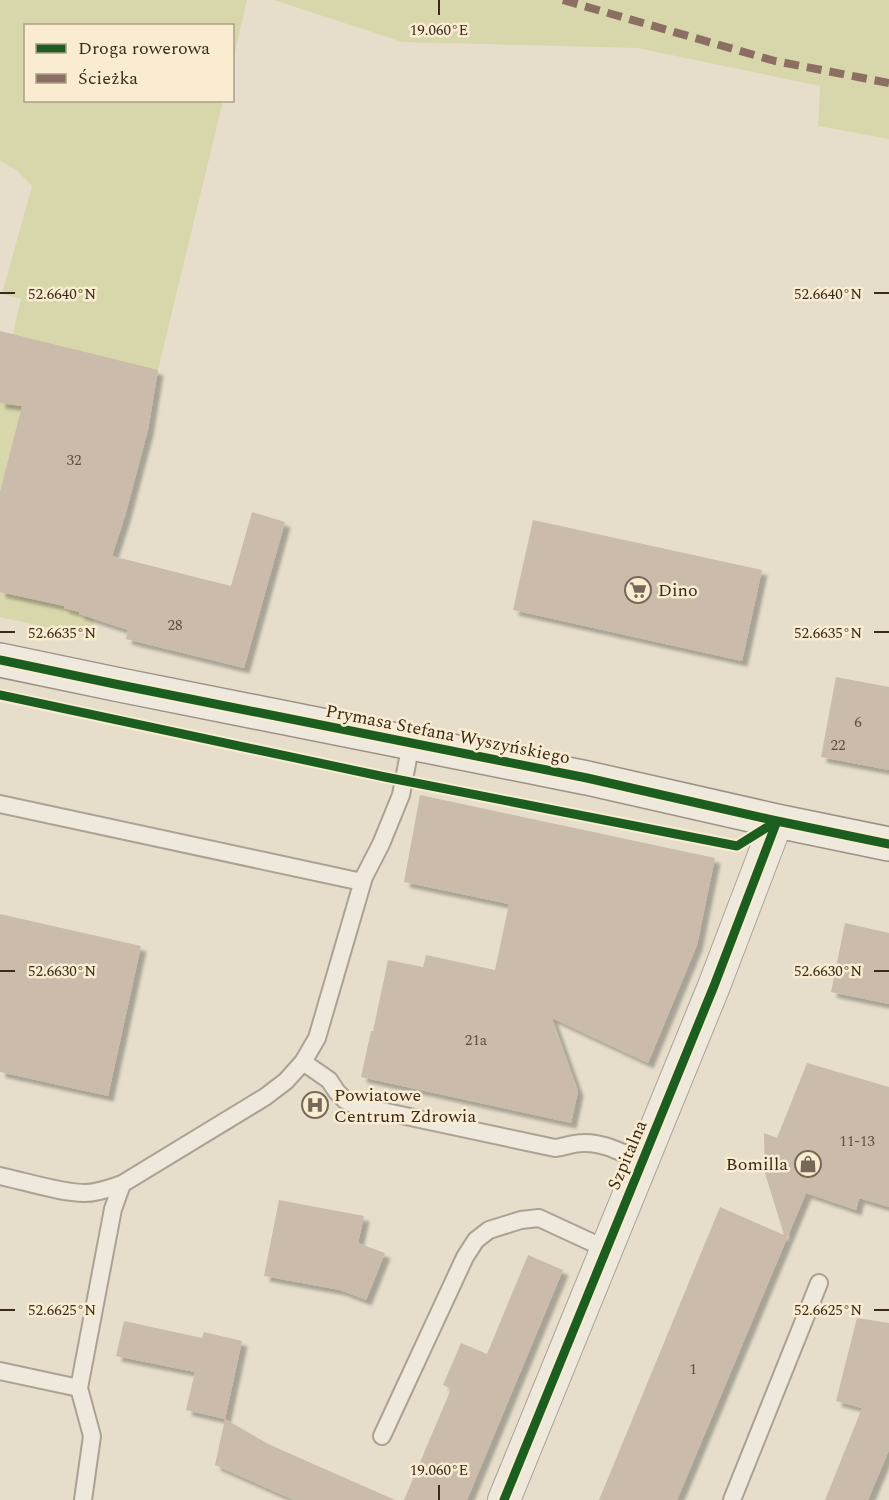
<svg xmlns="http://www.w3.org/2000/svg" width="889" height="1500" viewBox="0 0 889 1500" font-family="Spectral,serif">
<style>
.green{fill:#d8d7ac}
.building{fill:#cabbab;filter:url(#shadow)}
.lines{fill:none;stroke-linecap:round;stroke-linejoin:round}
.service-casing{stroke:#aba294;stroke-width:20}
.minor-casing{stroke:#aba294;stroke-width:34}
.secondary-casing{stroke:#9b9285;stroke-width:36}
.service{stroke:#eee8dd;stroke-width:16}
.minor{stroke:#eee8dd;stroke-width:32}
.secondary{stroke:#eee8dd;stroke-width:33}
.quiet{stroke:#8d6e63;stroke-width:8;stroke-dasharray:15 8;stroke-linecap:butt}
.cycleway-casing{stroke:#f9ecd0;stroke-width:13}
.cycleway{stroke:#1b5e20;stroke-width:9}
.ticks{fill:none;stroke:#3b2a1b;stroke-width:2}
.labels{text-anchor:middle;stroke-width:5;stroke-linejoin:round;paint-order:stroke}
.number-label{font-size:15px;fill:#5f4e3f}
.poi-label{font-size:18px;fill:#3b2a1b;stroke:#f9ecd0;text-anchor:start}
.street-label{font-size:18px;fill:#3b2a1b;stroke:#f9ecd0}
.ticks-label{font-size:15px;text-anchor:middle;fill:#3b2a1b;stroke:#f9ecd0;stroke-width:5;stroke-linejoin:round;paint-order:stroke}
</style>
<defs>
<filter id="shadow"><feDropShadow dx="5.5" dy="5.5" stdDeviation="1.5" flood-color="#0004"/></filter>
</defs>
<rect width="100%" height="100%" fill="#e6decb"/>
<!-- green -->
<path class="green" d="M 0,0 L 247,0 L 233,61 L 232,26 L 26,26 L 26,100 L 223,101 L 158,370 L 148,430 L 125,516 L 108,567 L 90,637 L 0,617 L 0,387 L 21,299 L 2,294 L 32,186 L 15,169 L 0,161 Z
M 274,0 L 889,0 L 889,139 L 818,126 L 820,86 L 637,48 L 402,42 Z"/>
<!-- building -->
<path class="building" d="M 0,331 L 158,370 L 148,430 L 125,516 L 112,556 L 231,586 L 252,512 L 285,522 L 244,668 L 126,639 L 128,630 L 79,614 L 79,612 L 64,608 L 64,606 L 0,592 L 0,492 L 22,406 L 0,403 Z
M 533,520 L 762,570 L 742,661 L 513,610 Z
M 836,677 L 889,687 L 889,770 L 821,757 Z
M 420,795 L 715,858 L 697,945 L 648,1063 L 552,1018 L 578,1091 L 571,1123 L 361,1077 L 371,1031 L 373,1031 L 388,960 L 423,967 L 426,955 L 495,970 L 509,904 L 404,882 Z
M 0,914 L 141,946 L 108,1096 L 0,1072 Z
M 845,923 L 889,933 L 889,1004 L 831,992 Z
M 807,1063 L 889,1087 L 889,1207 L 859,1198 L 856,1210 L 806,1193 L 677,1500 L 599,1500 L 720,1207 L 784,1235 L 765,1173 L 764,1133 L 777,1138 Z
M 279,1200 L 364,1216 L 358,1243 L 385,1253 L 366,1300 L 340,1290 L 264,1276 Z
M 528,1255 L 563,1270 L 467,1500 L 404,1500 L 451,1389 L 443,1385 L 461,1343 L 487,1354 Z
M 857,1318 L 889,1323 L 889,1450 L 868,1500 L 825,1500 L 862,1408 L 836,1401 Z
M 124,1321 L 202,1338 L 204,1332 L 242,1341 L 225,1419 L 186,1410 L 195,1372 L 116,1356 Z
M 225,1419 L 268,1444 L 395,1500 L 294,1500 L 215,1465 Z"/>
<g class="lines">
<defs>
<path id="service" d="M 0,804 L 362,882
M 303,1062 L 329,1080 L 337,1092 L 345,1100 L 354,1105 L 555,1148 C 565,1147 573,1143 583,1143 C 604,1142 624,1154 643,1161
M 0,1176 C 24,1181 61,1193 85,1193 C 98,1193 110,1188 122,1184
M 0,1371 L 79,1388
M 382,1436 L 465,1257 L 476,1240 L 489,1230 L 521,1220 L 539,1218 L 606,1249
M 83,1500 L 92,1436 L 79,1388 L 113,1209 L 122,1184 L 265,1097 L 286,1081 L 303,1062 L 317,1038 L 364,877 L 381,844 L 401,795 L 411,743
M 732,1500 L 819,1283"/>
<path id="minor" d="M 504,1500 L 714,986 L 777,821"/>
<path id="secondary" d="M 0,660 L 115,684 L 587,778 L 777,821 L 889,844"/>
</defs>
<!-- service casing -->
<use href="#service" class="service-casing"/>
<!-- minor casing -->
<use href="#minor" class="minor-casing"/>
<!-- secondary casing -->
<use href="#secondary" class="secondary-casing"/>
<!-- service -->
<use href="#service" class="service"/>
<!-- minor -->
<use href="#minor" class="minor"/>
<!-- secondary -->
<use href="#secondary" class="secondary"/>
<!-- quiet -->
<path class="quiet" d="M 563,0 L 775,61 L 889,83"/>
<defs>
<path id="cycleway" d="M 0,660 L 115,684 L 587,778 L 777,821 L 889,844
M 0,695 L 385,777 L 737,846 L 777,821
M 504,1500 L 714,986 L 777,821"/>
</defs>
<!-- cycleway casing -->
<use href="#cycleway" class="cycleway-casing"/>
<!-- cycleway -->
<use href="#cycleway" class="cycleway"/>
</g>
<!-- ticks -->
<path class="ticks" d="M 439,0 L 439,15M 0,293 L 15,293M 874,293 L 889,293M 0,632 L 15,632M 874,632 L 889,632M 0,971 L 15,971M 874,971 L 889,971M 0,1310 L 15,1310M 874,1310 L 889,1310M 439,1485 L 439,1500"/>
<!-- icons -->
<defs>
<symbol id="supermarket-ring" viewBox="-11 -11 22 22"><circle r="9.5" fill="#f9ecd0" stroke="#776959" stroke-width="1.5"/><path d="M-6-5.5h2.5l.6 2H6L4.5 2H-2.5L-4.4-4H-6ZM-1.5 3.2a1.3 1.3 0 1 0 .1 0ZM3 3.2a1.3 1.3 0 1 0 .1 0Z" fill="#776959"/></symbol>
<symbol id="hospital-ring" viewBox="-11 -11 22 22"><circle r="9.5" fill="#f9ecd0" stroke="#776959" stroke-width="1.5"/><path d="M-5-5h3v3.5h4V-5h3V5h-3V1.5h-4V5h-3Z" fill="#776959"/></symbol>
<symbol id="shop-ring" viewBox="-11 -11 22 22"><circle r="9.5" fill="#f9ecd0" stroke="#776959" stroke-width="1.5"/><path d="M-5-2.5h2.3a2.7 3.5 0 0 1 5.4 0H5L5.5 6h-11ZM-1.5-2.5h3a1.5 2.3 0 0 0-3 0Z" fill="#776959"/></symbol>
</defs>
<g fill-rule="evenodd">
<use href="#supermarket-ring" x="623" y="575" width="30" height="30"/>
<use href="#hospital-ring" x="300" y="1090" width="30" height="30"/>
<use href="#shop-ring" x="793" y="1149" width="30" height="30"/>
</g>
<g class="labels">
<!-- number labels -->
<g class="number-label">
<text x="74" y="465">32</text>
<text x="175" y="630">28</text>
<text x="858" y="727">6</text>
<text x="838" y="750">22</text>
<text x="476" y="1045">21a</text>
<text x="857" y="1146">11-13</text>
<text x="693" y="1374">1</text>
</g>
<!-- poi labels -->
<g class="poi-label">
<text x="658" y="596">Dino</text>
<text x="334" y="1101">Powiatowe<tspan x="334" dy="21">Centrum Zdrowia</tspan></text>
<text x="788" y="1170" text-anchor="end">Bomilla</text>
</g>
<!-- street labels -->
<g class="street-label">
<text transform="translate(448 734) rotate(11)" y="6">Prymasa Stefana Wyszyńskiego</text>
<text transform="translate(627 1155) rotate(-67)" y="6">Szpitalna</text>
</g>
</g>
<g class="ticks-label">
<text x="439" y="35">19.060°E</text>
<text x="62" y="299">52.6640°N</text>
<text x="828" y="299">52.6640°N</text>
<text x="62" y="638">52.6635°N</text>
<text x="828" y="638">52.6635°N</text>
<text x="62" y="976">52.6630°N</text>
<text x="828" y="976">52.6630°N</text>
<text x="62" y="1315">52.6625°N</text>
<text x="828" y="1315">52.6625°N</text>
<text x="439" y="1475">19.060°E</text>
</g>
<!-- legend -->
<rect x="24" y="24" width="210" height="78" fill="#f9ecd0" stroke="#ad9e88" stroke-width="1.5"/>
<rect x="36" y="44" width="30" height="9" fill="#1b5e20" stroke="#ad9e88" stroke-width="1.5"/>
<text x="78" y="54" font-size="18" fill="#3b2a1b">Droga rowerowa</text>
<rect x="36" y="74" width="30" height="9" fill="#8d6e63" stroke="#ad9e88" stroke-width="1.5"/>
<text x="78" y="84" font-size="18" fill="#3b2a1b">Ścieżka</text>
</svg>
